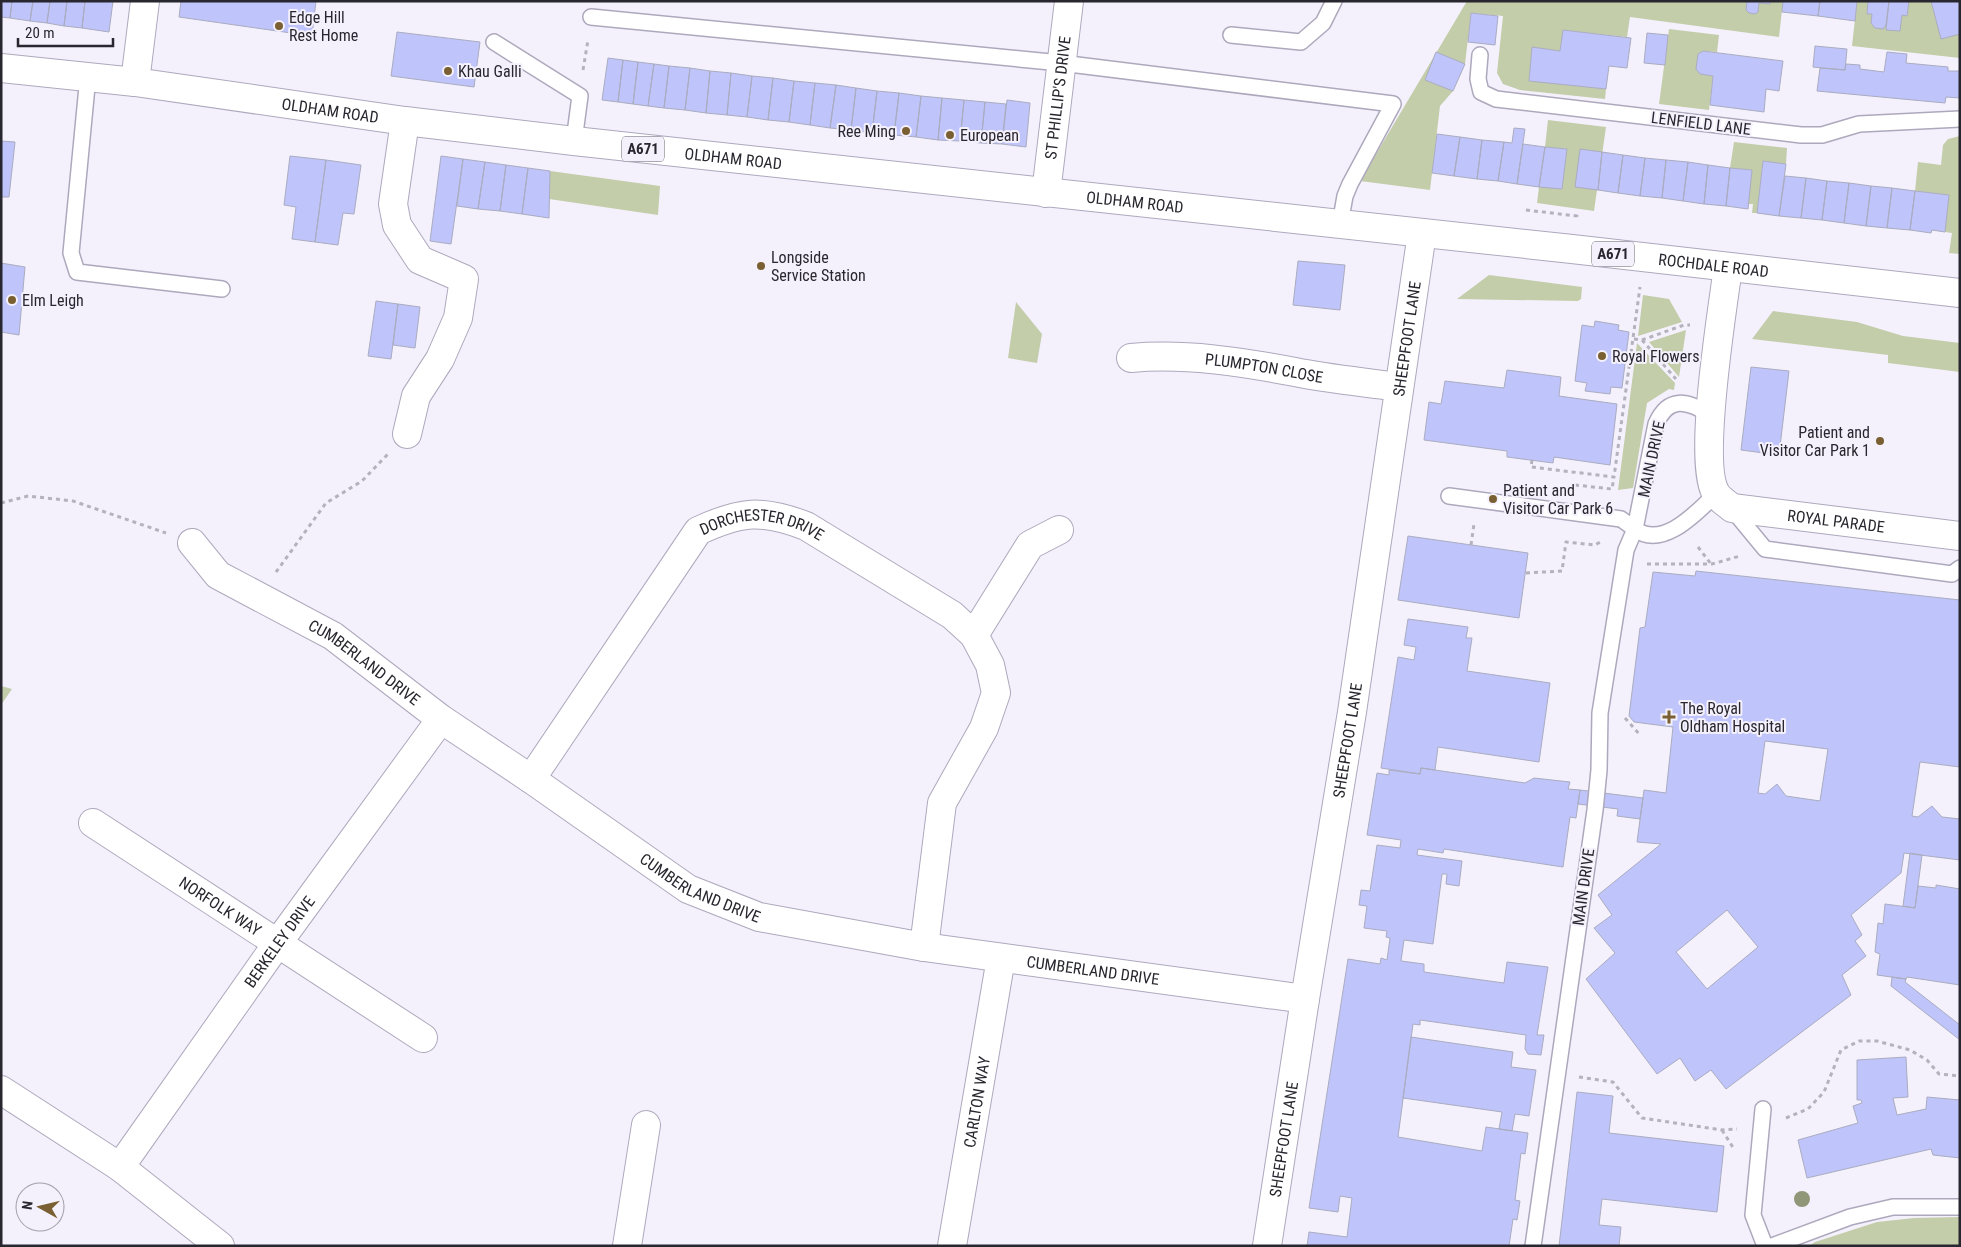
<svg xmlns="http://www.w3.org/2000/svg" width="1961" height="1247" viewBox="0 0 1961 1247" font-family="'Roboto Condensed',sans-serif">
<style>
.green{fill:#c3cda9}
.building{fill:#bfc4fa;stroke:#aaacc0;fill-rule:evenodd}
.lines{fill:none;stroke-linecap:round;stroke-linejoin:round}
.service-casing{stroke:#aea8bc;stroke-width:18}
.minor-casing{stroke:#aea8bc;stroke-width:30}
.primary-casing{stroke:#aea8bc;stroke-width:30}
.path{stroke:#b4b2bc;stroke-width:3;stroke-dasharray:4 4;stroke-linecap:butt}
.service{stroke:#fff;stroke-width:15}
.minor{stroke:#fff;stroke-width:28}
.primary{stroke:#fff;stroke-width:28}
.tree{fill:#909678}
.poi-dot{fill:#795f31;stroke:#f4f1fd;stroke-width:2}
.labels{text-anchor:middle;stroke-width:4;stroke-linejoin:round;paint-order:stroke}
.shield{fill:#f4f1fd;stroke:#65636c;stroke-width:1}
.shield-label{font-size:15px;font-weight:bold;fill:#28262e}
.poi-label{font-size:16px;fill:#28262e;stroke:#f4f1fd;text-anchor:start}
.street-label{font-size:16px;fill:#28262e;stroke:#f4f1fd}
</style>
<rect width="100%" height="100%" fill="#f4f1fd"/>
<!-- green -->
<path class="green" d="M 1467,1 L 1747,1 L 1746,10 L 1749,13 L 1754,14 L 1758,12 L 1759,3 L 1770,4 L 1770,1 L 1783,1 L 1779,37 L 1630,17 L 1627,37 L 1563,30 L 1560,51 L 1532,47 L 1529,81 L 1606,89 L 1605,99 L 1520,90 L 1503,84 L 1497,73 L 1503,16 L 1471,13 L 1465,64 L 1436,53 L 1425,80 L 1453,91 L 1440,106 L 1430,190 L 1360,181 Z
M 1857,1 L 1868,1 L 1867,13 L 1872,14 L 1871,23 L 1875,28 L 1883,29 L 1886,25 L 1886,30 L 1899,31 L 1902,15 L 1907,16 L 1909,1 L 1931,1 L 1941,38 L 1960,34 L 1960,58 L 1852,46 Z
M 1669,29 L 1719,35 L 1717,52 L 1703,51 L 1698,54 L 1696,69 L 1700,74 L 1713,76 L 1709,110 L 1659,104 Z
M 1548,120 L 1606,127 L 1594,211 L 1537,203 L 1539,187 L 1562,189 L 1567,149 L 1545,147 Z
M 1960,136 L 1960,254 L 1949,253 L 1952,233 L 1945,232 L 1949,195 L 1915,191 L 1918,162 L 1941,165 L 1943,145 L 1948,139 Z
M 1734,142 L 1787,148 L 1786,164 L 1763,161 L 1757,213 L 1752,213 L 1753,204 L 1748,204 L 1752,170 L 1730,168 Z
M 550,171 L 660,186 L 658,215 L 549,199 Z
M 1489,275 L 1582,287 L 1581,299 L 1578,301 L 1457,299 Z
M 1643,295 L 1669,299 L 1682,322 L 1638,336 Z
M 1016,302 L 1042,334 L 1037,363 L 1008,358 Z
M 1773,311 L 1857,322 L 1903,336 L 1960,343 L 1960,372 L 1888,363 L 1888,355 L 1752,339 Z
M 1686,330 L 1679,377 L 1649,342 Z
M 1637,343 L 1675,383 L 1674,390 L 1669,389 L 1647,403 L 1633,488 L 1618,490 Z
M 1,686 L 12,689 L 1,705 Z
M 1960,1217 L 1960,1246 L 1809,1246 L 1815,1242 L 1877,1222 L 1914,1218 Z"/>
<!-- building -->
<path class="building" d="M 1,1 L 12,1 L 10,18 L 1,17 Z
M 12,1 L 33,1 L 30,21 L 10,18 Z
M 33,1 L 50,1 L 47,23 L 30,21 Z
M 50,1 L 67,1 L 64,26 L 47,23 Z
M 67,1 L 85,1 L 82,28 L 64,26 Z
M 85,1 L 113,1 L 109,32 L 82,28 Z
M 181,1 L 316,1 L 312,36 L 179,17 Z
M 1747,1 L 1770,1 L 1770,4 L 1759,3 L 1758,12 L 1755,14 L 1749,13 L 1746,10 Z
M 1783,1 L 1820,1 L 1818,16 L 1782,12 Z
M 1820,1 L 1857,1 L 1855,21 L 1818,16 Z
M 1868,1 L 1889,1 L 1886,25 L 1883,29 L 1875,28 L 1871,23 L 1872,14 L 1867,14 Z
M 1889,1 L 1909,1 L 1907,16 L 1902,15 L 1900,31 L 1886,30 Z
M 1931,1 L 1960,1 L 1960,34 L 1941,39 Z
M 1471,13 L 1498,16 L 1495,45 L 1468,42 Z
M 1563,30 L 1631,38 L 1627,68 L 1609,66 L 1606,89 L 1529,81 L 1532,47 L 1560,51 Z
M 397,32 L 480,42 L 474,87 L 391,76 Z
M 1647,33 L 1668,35 L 1665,65 L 1644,63 Z
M 1815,46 L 1847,49 L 1845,70 L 1813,67 Z
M 1703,51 L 1783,61 L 1779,91 L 1766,89 L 1764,112 L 1710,105 L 1713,76 L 1700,74 L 1696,69 L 1698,54 Z
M 1436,52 L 1465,64 L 1453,91 L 1425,80 Z
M 1887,52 L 1907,54 L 1906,63 L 1948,67 L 1948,71 L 1960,71 L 1960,98 L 1946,97 L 1945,103 L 1817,91 L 1820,68 L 1845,70 L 1846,64 L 1860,65 L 1860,69 L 1884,72 Z
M 608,58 L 623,60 L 618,102 L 602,100 Z
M 623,60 L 638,62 L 633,104 L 618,102 Z
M 638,62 L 654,64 L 648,106 L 633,104 Z
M 654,64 L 669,66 L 664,108 L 648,106 Z
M 669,66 L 690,68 L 685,110 L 664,108 Z
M 690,68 L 710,71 L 706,113 L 685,110 Z
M 710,71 L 731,73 L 727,115 L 706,113 Z
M 731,73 L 752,76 L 747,117 L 727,115 Z
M 752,76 L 773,78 L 768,120 L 747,117 Z
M 773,78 L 794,81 L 789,122 L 768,120 Z
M 794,81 L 815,83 L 810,125 L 789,122 Z
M 815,83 L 836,85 L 830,128 L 810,125 Z
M 836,85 L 856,88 L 851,130 L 830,128 Z
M 856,88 L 877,91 L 872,133 L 851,130 Z
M 877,91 L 899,93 L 894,135 L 872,133 Z
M 899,93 L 921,96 L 916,137 L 894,135 Z
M 921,96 L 942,98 L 938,140 L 916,137 Z
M 942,98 L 964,100 L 960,141 L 938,140 Z
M 964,100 L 985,102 L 981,143 L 960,141 Z
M 1007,100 L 1030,103 L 1026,147 L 1002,144 Z
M 985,102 L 1006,104 L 1002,144 L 981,143 Z
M 1514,128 L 1525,129 L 1517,184 L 1498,181 L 1504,142 L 1512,143 Z
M 1437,134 L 1460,137 L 1454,176 L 1432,173 Z
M 1460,137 L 1482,140 L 1477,179 L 1454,176 Z
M 1482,140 L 1504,142 L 1498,181 L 1477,179 Z
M 1,141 L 15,142 L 9,197 L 1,197 Z
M 1523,144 L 1545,147 L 1539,187 L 1517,184 Z
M 1545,147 L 1567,149 L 1562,189 L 1539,187 Z
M 1580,149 L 1602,152 L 1598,190 L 1575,187 Z
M 1602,152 L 1623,155 L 1618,193 L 1598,190 Z
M 1623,155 L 1645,158 L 1640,196 L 1618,193 Z
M 290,156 L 326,160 L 315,242 L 292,239 L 296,207 L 284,205 Z
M 441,156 L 463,159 L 451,244 L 430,241 Z
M 1645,158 L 1666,160 L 1662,198 L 1640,196 Z
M 463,159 L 485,162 L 478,209 L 457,206 Z
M 326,160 L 361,165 L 354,214 L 343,213 L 338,245 L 315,242 Z
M 1666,160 L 1688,162 L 1683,201 L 1662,198 Z
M 1763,161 L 1786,164 L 1779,216 L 1757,213 Z
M 485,162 L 506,165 L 500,211 L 478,209 Z
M 1688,162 L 1708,165 L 1704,204 L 1683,201 Z
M 506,165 L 528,168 L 522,214 L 500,211 Z
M 1708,165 L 1730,168 L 1726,206 L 1704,204 Z
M 528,168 L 550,171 L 549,218 L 522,214 Z
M 1730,168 L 1752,170 L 1748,209 L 1726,206 Z
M 1785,176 L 1806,178 L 1801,218 L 1779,216 Z
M 1806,178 L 1827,181 L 1822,220 L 1801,218 Z
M 1827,181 L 1849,183 L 1844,223 L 1822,220 Z
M 1849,183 L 1871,186 L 1866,226 L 1844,223 Z
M 1871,186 L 1892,188 L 1887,228 L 1866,226 Z
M 1892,188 L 1915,191 L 1910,230 L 1887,228 Z
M 1915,191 L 1949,195 L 1945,232 L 1932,230 L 1931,233 L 1910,230 Z
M 1298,261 L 1345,265 L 1340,310 L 1293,305 Z
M 1,263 L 25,267 L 19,335 L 1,332 Z
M 376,301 L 398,304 L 391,359 L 368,356 Z
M 398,304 L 420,307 L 415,348 L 393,345 Z
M 1595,321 L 1619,325 L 1618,330 L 1629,332 L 1622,388 L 1611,387 L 1610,394 L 1585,391 L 1587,383 L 1575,381 L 1582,325 L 1594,327 Z
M 1751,367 L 1789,371 L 1779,455 L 1741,450 Z
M 1507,370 L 1561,377 L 1559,396 L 1617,404 L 1610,465 L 1554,457 L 1553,463 L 1507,457 L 1507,451 L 1424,440 L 1429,402 L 1441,404 L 1445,381 L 1504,388 Z
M 1408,536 L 1528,553 L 1519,618 L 1398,600 Z
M 1696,571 L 1960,600 L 1960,767 L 1920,762 L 1912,816 L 1918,817 L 1932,806 L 1942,817 L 1960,819 L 1960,860 L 1904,853 L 1901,873 L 1851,915 L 1862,935 L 1855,941 L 1866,956 L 1842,975 L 1851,995 L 1726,1089 L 1711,1070 L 1695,1081 L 1680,1058 L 1657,1074 L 1586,979 L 1615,953 L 1594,928 L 1612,915 L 1598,895 L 1661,844 L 1637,842 L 1644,790 L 1666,793 L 1673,727 L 1634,722 L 1629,716 L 1640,628 L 1645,627 L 1653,572 L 1695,576 ZM 1765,741 L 1828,749 L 1820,801 L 1786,796 L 1777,784 L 1765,794 L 1758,793 ZM 1727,910 L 1758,947 L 1707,989 L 1676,952 Z
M 1408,619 L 1468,627 L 1466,638 L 1472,638 L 1467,671 L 1550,683 L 1539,762 L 1438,747 L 1435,770 L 1421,768 L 1420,774 L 1381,768 L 1398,657 L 1414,660 L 1416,647 L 1404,645 Z
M 1421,768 L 1525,783 L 1534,778 L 1570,782 L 1568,789 L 1580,790 L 1576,818 L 1570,817 L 1563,867 L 1444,849 L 1443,853 L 1418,849 L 1417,855 L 1462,861 L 1459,886 L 1446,884 L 1447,874 L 1442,874 L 1433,944 L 1404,940 L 1401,961 L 1424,964 L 1424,972 L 1504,983 L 1507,962 L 1548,967 L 1537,1035 L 1544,1035 L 1541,1055 L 1528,1054 L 1525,1049 L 1526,1035 L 1420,1020 L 1420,1025 L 1413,1024 L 1398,1137 L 1482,1151 L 1486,1127 L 1528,1133 L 1525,1154 L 1521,1153 L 1515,1200 L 1520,1201 L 1517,1220 L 1513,1219 L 1509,1246 L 1307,1246 L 1309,1232 L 1347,1237 L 1352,1198 L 1340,1196 L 1338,1212 L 1309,1208 L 1348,959 L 1380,964 L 1381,958 L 1387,960 L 1390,938 L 1386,937 L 1387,931 L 1364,928 L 1367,906 L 1359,905 L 1361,890 L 1370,891 L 1377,845 L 1400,848 L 1401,840 L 1367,835 L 1377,773 L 1389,775 L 1389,770 L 1420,774 Z
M 1580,790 L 1643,798 L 1640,819 L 1617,816 L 1618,809 L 1578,804 Z
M 1910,853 L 1922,855 L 1915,908 L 1903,906 Z
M 1936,885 L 1960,889 L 1960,985 L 1907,977 L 1906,979 L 1877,975 L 1880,954 L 1875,952 L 1878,923 L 1883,924 L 1885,904 L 1915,908 L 1918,886 L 1936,888 Z
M 1892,977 L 1906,979 L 1905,982 L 1960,1025 L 1960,1040 L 1891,986 Z
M 1411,1037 L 1513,1052 L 1511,1067 L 1536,1070 L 1529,1116 L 1515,1114 L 1512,1131 L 1499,1129 L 1502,1112 L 1403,1098 Z
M 1906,1057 L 1908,1097 L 1893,1098 L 1897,1115 L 1926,1109 L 1927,1097 L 1960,1100 L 1960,1158 L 1933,1155 L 1931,1149 L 1807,1178 L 1798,1140 L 1858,1123 L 1853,1106 L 1862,1103 L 1861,1100 L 1857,1100 L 1857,1060 Z
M 1577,1092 L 1613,1096 L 1609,1133 L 1724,1146 L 1717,1212 L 1602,1199 L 1599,1225 L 1621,1227 L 1619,1246 L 1559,1246 Z"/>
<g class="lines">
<defs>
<path id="service" d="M 591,17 L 1061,63 L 1393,104 L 1350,184 L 1345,196 L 1340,224
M 1231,35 L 1301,42 L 1323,23 L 1334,1
M 494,42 L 580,96 L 574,141
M 1480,55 L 1478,79 L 1481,92 L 1496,99 L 1801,135 L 1822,135 L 1859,124 L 1960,119
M 88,76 L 71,253 L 77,272 L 222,289
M 1710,415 C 1687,400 1668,396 1656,424 L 1635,529 C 1663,550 1697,512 1716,494
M 1449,496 L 1621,519 L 1635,529 L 1626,550 L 1600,713 L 1599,770 L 1595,810 L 1533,1246
M 1732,509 L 1765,549 L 1952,574 L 1960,568
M 1763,1109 L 1753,1215 L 1765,1246
M 1772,1246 L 1850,1217 L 1893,1207 L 1960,1207"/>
<g id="minor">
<path d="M 135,82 L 145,1"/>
<path d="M 405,121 L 393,204 L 397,225 L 420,260 L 464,279 L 458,318 L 440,359 L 416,396 L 407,434"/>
<path id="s1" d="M 1046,193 L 1069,1"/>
<path id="s2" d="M 1728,267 C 1723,307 1696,466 1717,495 C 1721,500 1727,504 1732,508 L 1960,536"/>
<path id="s3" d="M 1131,358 C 1185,353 1242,362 1295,372 C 1329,379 1364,382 1398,387"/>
<path id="s4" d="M 192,543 L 218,575 L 333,636 L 441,719 L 531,779 L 688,889 L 759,917 L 924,947 L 1305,999"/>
<path d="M 974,635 L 1030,545 L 1059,530"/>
<path id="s5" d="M 531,779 L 698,531 C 741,511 762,509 806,526 L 952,615 L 974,635 L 990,665 L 996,693 L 984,728 L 942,803 L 924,947"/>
<path id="s6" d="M 93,823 L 423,1038"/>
<path d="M 1,1090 L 120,1167 L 220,1246"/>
<path id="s7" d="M 120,1167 L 277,944 L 441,719"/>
<path d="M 627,1246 L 646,1125"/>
<path id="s8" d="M 952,1246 L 1001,958"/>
<path id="s9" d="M 1267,1246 L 1305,999 L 1352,712 L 1422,233"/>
</g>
<g id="primary">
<path id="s10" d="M 1,68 L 135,82 L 405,121 L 574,141 L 1572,249 L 1960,293"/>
</g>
</defs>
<!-- service casing -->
<use href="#service" class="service-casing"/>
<!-- minor casing -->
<use href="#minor" class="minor-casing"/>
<!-- primary casing -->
<use href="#primary" class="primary-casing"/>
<!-- path -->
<path class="path" d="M 583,70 L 588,40
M 1526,210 L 1577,216 L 1576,220
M 1634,339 L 1642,340 L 1684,325 L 1690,325
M 1642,340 L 1676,379
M 1532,460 L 1531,467 L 1614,477 L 1640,287
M 1575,485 L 1612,489 L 1614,477
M 1,503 L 28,496 L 73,501 L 166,533
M 1471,545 L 1474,524
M 1698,547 L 1711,564
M 1647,564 L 1712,564 L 1740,556
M 276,572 L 326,503 L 362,481 L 388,454
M 1526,573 L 1562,571 L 1566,542 L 1595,545 L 1602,541
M 1625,718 L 1641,736
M 1579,1077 L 1613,1082 L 1642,1118 L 1722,1130 L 1737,1129
M 1786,1118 L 1808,1109 L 1824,1092 L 1841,1050 L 1859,1041 L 1877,1041 L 1910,1050 L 1927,1060 L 1939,1074 L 1960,1076
M 1722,1130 L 1734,1149"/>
<!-- service -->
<use href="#service" class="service"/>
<!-- minor -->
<use href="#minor" class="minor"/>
<!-- primary -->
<use href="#primary" class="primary"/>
</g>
<!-- trees -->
<circle class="tree" cx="1802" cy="1199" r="8"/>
<!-- markers -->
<g class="poi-dot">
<circle cx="279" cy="26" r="5"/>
<circle cx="448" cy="71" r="5"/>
<circle cx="906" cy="131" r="5"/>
<circle cx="950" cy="135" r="5"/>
<circle cx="761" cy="266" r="5"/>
<circle cx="12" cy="300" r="5"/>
<circle cx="1602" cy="356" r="5"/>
<circle cx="1880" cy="441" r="5"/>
<circle cx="1493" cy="499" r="5"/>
<path d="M1666.5 709.5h5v5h5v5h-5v5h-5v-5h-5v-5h5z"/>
</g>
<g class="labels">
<!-- shield labels -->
<g class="shield">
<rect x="622" y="136.5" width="42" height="25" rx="4"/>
<rect x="1592" y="241.5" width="42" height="25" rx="4"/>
</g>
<g class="shield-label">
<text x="643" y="154">A671</text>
<text x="1613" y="259">A671</text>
</g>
<!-- poi labels -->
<g class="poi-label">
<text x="289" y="23">Edge Hill<tspan x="289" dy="18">Rest Home</tspan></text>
<text x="458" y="77">Khau Galli</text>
<text x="896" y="137" text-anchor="end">Ree Ming</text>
<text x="960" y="141">European</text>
<text x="771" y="263">Longside<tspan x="771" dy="18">Service Station</tspan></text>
<text x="22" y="306">Elm Leigh</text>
<text x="1612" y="362">Royal Flowers</text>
<text x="1870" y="438" text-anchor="end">Patient and<tspan x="1870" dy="18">Visitor Car Park 1</tspan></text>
<text x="1503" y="496">Patient and<tspan x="1503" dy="18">Visitor Car Park 6</tspan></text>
<text x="1680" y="714">The Royal<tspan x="1680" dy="18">Oldham Hospital</tspan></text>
</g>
<!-- street labels -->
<g class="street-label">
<text dy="6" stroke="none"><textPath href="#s1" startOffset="96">ST PHILLIP'S DRIVE</textPath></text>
<text dy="6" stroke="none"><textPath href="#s10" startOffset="332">OLDHAM ROAD</textPath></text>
<text transform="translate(1701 123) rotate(7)" y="6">LENFIELD LANE</text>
<text dy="6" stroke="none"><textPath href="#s10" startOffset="738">OLDHAM ROAD</textPath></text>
<text dy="6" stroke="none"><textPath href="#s10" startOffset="1142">OLDHAM ROAD</textPath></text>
<text dy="6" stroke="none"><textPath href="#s10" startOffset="1724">ROCHDALE ROAD</textPath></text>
<text dy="6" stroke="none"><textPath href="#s9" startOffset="918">SHEEPFOOT LANE</textPath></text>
<text dy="6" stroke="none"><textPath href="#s3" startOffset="134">PLUMPTON CLOSE</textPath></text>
<text transform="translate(1651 459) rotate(-78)" y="6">MAIN DRIVE</text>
<text dy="6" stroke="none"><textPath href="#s2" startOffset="355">ROYAL PARADE</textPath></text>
<text dy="6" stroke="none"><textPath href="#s5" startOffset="366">DORCHESTER DRIVE</textPath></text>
<text dy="6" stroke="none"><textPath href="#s4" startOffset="212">CUMBERLAND DRIVE</textPath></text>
<text dy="6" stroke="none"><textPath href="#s9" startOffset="512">SHEEPFOOT LANE</textPath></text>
<text dy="6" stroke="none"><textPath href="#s4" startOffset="618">CUMBERLAND DRIVE</textPath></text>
<text transform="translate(1583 887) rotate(-82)" y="6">MAIN DRIVE</text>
<text dy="6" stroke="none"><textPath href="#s6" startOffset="152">NORFOLK WAY</textPath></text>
<text dy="6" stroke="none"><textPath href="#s7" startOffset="276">BERKELEY DRIVE</textPath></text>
<text dy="6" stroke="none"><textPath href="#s4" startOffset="1022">CUMBERLAND DRIVE</textPath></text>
<text dy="6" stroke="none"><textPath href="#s8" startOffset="146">CARLTON WAY</textPath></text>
<text dy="6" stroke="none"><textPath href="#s9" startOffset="108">SHEEPFOOT LANE</textPath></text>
</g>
</g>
<!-- border -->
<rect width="1961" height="1247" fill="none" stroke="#28262e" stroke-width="5"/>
<!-- north arrow -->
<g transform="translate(40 1207) rotate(278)"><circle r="24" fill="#f4f1fd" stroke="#a2a0aa"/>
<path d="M0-4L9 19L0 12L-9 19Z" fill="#795f31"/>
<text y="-8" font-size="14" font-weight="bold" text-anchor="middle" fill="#28262e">N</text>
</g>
<!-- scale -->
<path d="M18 38v8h95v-8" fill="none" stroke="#28262e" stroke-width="2.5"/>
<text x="25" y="38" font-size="15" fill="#28262e" stroke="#f4f1fd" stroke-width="4" paint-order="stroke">20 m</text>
</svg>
